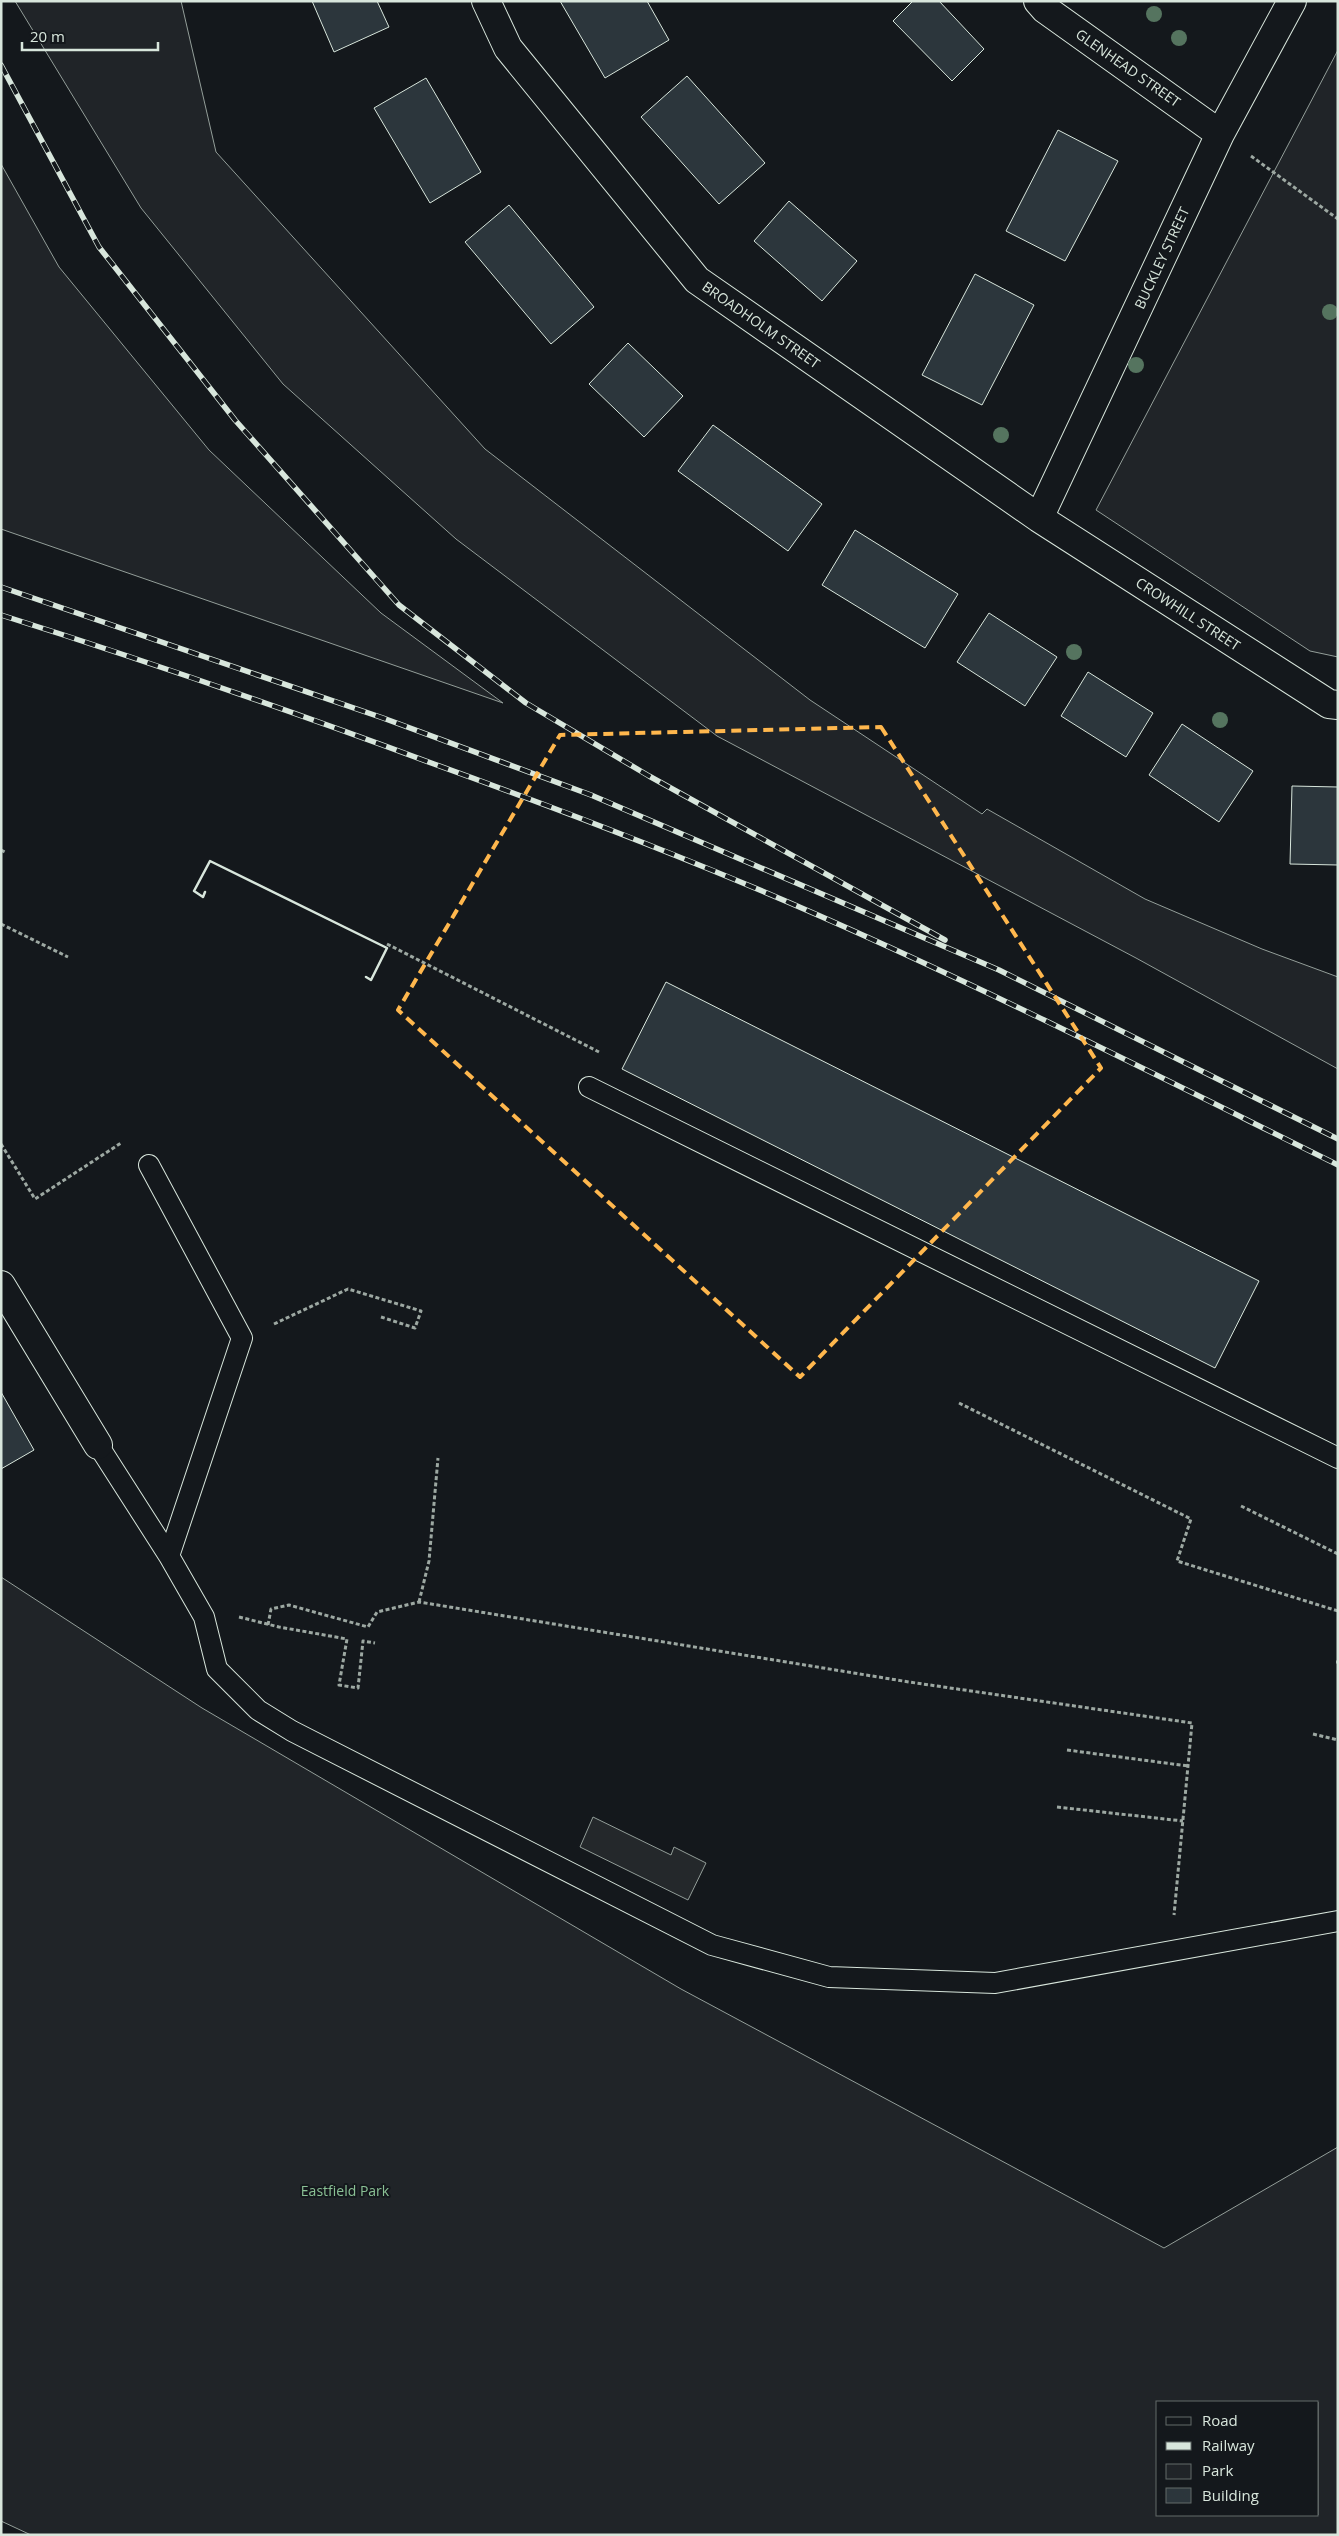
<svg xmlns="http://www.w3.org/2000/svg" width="1339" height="2536" viewBox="0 0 1339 2536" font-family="'Open Sans',sans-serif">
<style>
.green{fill:#202428;stroke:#939e99;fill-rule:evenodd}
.parking{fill:#24282b;stroke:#939e99}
.building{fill:#2c363c;stroke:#d8e6dc}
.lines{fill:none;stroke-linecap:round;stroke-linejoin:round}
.service-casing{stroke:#d8e6dc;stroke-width:22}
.minor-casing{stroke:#d8e6dc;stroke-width:30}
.path{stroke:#9da8a2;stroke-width:3;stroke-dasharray:4 2.5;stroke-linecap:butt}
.service{stroke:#14181c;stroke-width:20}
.minor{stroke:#14181c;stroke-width:28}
.rail-casing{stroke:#d8e6dc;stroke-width:5.5}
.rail{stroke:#14181c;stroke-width:4;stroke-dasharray:11;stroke-linecap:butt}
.wall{stroke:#d8e6dc;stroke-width:2.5}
.tree{fill:#55745f}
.marked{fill:none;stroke:#ffb74d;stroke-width:4;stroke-dasharray:10 6;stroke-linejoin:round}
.labels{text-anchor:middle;stroke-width:4;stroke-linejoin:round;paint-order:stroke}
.street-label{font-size:14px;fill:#d8e6dc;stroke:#14181c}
.park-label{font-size:14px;fill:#8ac095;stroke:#14181c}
</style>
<rect width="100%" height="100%" fill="#14181c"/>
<!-- green -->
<path class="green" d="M 15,1 L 181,1 L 216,152 L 485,449 L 810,700 L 982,814 L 987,809 L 1145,899 L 1262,949 L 1338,977 L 1338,1069 L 1136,958 L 717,736 L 456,539 L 283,384 L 141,208 Z
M 1338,50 L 1338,657 L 1310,651 L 1096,510 Z
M 1,164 L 59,267 L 209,450 L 381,613 L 503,703 L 1,529 Z
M 1,1577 L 202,1708 L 681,1989 L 1164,2248 L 1338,2147 L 1338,2535 L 31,2535 L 1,2521 ZM 1158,2402 L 1318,2402 L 1318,2515 L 1158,2515 Z"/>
<!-- parking -->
<path class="parking" d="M 593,1817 L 671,1855 L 674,1847 L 706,1863 L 688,1900 L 580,1847 Z"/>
<!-- building -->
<path class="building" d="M 312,1 L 377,1 L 389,27 L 334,52 Z
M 560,1 L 647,1 L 669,40 L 605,78 Z
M 913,1 L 939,1 L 984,49 L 952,81 L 893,21 Z
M 687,76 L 765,163 L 719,204 L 641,117 Z
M 426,78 L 481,172 L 430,203 L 374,108 Z
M 1058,130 L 1118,161 L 1065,261 L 1006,231 Z
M 789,201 L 857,261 L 822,301 L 754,241 Z
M 509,205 L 594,307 L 551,344 L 465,242 Z
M 975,274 L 1034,305 L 982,405 L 922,375 Z
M 628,343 L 683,396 L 644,437 L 589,384 Z
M 713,425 L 822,504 L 788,551 L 678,471 Z
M 855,530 L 958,594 L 925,648 L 822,585 Z
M 989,613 L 1057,657 L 1025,706 L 957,662 Z
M 1088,672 L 1153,713 L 1126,757 L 1061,716 Z
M 1182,724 L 1253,771 L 1219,822 L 1149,775 Z
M 1292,786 L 1338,787 L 1338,865 L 1290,864 Z
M 666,982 L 1259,1281 L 1215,1368 L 622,1069 Z
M 1,1392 L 34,1450 L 1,1469 Z"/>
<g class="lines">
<defs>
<path id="service" d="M 589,1087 L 1338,1458
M 149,1165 L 242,1338 L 169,1556
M 98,1445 L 169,1556 L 204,1617 L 217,1669 L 258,1710 L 292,1731 L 712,1945 L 829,1977 L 995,1983 L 1338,1921"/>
<path id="minor" d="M 486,1 L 508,48 L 697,280 L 1039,518 L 1329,704 L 1338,705
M 1038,1 L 1045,9 L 1220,134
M 1039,518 L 1220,134 L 1292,1
M 1,1285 L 98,1445"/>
</defs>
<!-- service casing -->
<use href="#service" class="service-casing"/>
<!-- minor casing -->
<use href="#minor" class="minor-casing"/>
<!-- path -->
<path class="path" d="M 1251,156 L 1338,219
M 1,850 L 5,852
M 1,924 L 68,957
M 387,944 L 599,1052
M 1,1144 L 35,1199 L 121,1143
M 274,1324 L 348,1289 L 421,1311 L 415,1328 L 381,1317
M 959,1403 L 1191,1519 L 1177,1561 L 1338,1611
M 1241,1506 L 1338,1554
M 419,1602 L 429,1561 L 438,1458
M 239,1617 L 279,1627 L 347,1639 L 339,1685 L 358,1688 L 363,1641 L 375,1643
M 268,1625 L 271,1609 L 289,1605 L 368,1627 L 377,1612 L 419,1602 L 909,1682 L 1192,1723 L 1174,1915
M 1336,1662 L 1338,1662
M 1313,1734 L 1338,1740
M 1067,1750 L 1188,1766
M 1057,1807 L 1183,1821"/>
<!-- service -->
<use href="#service" class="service"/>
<!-- minor -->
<use href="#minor" class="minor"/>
<defs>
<path id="rail" d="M 1,65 L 99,247 L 235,420 L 399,605 L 526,703 L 649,776 L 945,940
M 1,587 L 383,718 L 591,795 L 999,970 L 1338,1139
M 1,615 C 147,661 291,711 434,764 C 564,811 693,860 820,916 C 995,993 1166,1080 1338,1165"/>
</defs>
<!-- rail casing -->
<use href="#rail" class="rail-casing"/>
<!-- rail -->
<use href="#rail" class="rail"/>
<!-- wall -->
<path class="wall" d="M 205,892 L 203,897 L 194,891 L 210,861 L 387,948 L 371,980 L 366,977"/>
</g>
<!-- trees -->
<g class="tree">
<circle cx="1154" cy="14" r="8"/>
<circle cx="1179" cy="38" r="8"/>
<circle cx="1330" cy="312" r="8"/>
<circle cx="1136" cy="365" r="8"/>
<circle cx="1001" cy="435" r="8"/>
<circle cx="1074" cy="652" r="8"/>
<circle cx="1220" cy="720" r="8"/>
</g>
<!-- marked area -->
<path class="marked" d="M 881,727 L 1101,1068 L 800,1377 L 398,1010 L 560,735 Z"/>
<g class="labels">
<!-- street labels -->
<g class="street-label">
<text transform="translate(1128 68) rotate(35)" y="5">GLENHEAD STREET</text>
<text transform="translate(1162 258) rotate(-65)" y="5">BUCKLEY STREET</text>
<text transform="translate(761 325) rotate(35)" y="5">BROADHOLM STREET</text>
<text transform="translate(1188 614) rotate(33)" y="5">CROWHILL STREET</text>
</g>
<!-- park labels -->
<g class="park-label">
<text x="345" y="2196">Eastfield Park</text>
</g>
</g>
<!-- border -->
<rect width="1339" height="2536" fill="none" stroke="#d8e6dc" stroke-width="5"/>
<!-- legend -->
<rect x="1156" y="2401" width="162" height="115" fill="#14181c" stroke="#626a69"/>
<rect x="1166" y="2417" width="25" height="8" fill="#14181c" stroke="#626a69"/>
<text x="1202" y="2426" font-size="15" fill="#d8e6dc">Road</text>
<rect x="1166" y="2442" width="25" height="8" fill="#d8e6dc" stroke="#626a69"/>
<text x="1202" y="2451" font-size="15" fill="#d8e6dc">Railway</text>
<rect x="1166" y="2464" width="25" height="15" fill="#202428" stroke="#626a69"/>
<text x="1202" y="2476" font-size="15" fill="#d8e6dc">Park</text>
<rect x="1166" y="2488" width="25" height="15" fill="#2c363c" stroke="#626a69"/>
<text x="1202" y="2501" font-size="15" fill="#d8e6dc">Building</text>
<!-- scale -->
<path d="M22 42v8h136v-8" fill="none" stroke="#d8e6dc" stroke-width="2.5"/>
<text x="30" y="42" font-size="15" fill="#d8e6dc" stroke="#14181c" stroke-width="4" paint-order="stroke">20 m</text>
</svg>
